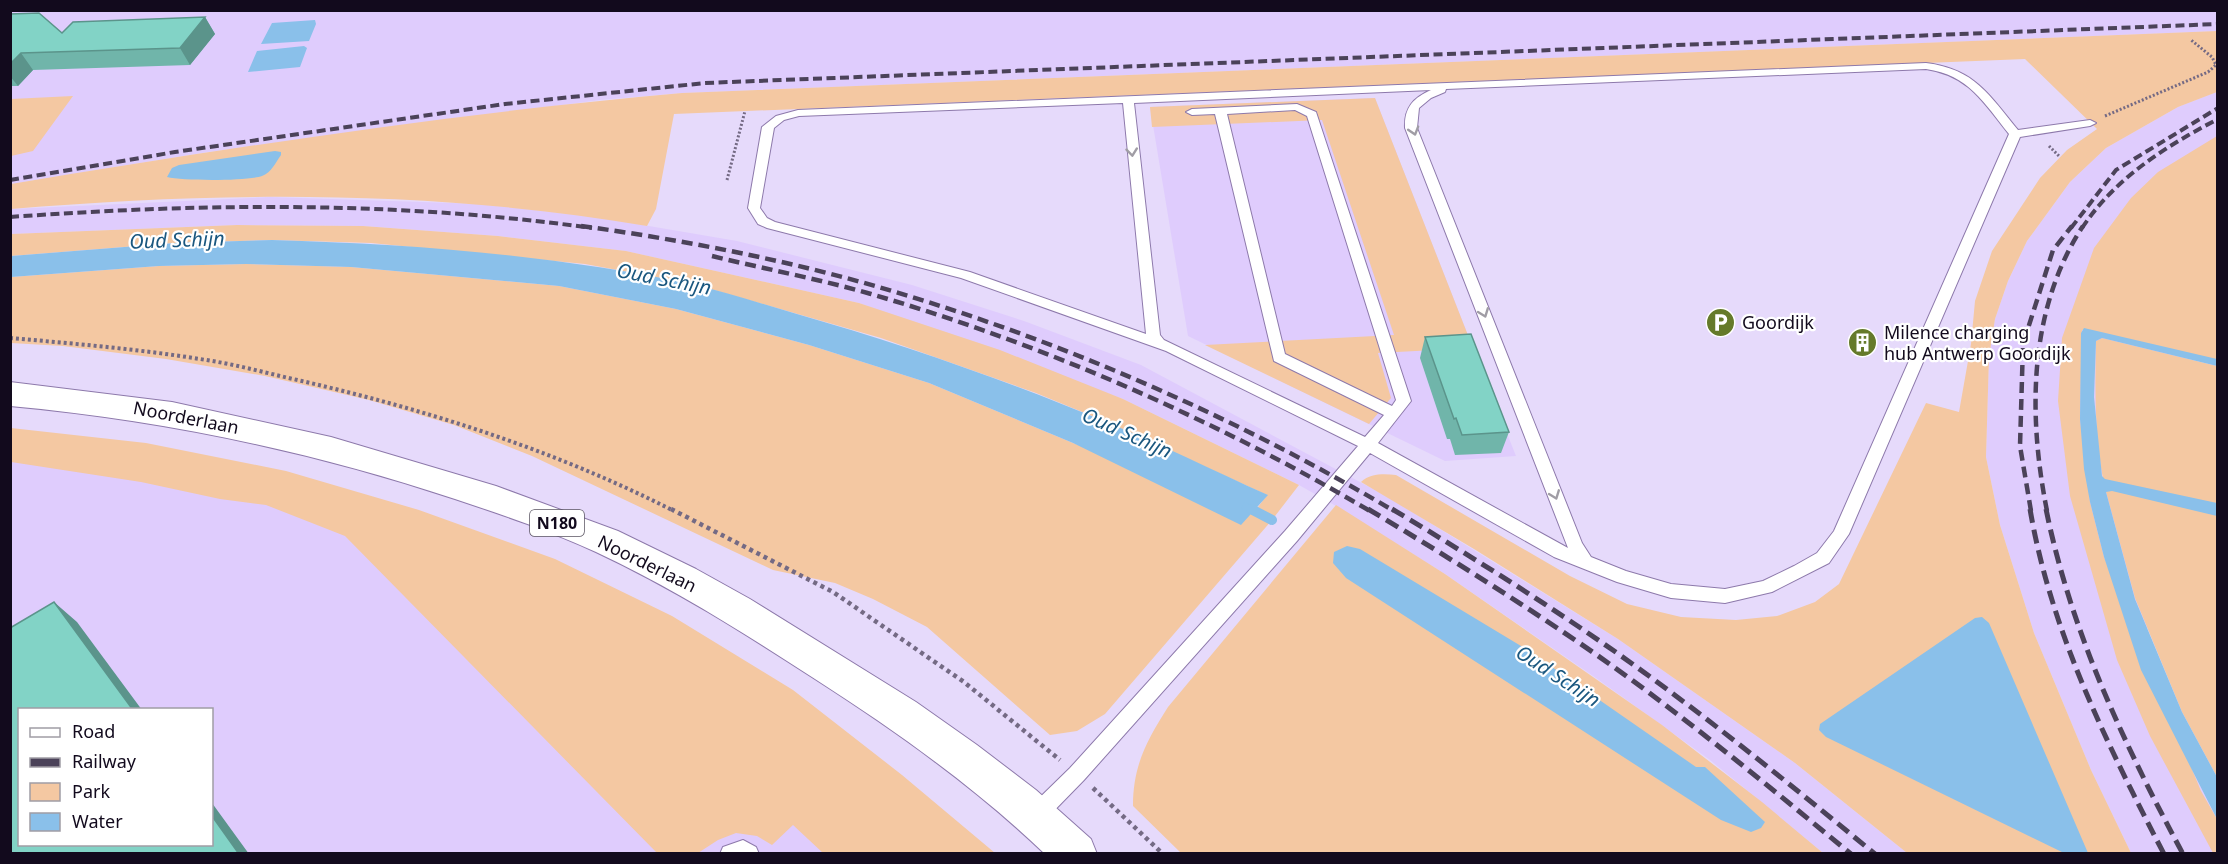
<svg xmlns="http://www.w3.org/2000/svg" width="2228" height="864" viewBox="0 0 2228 864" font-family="'Noto Sans',sans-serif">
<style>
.built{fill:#dfccfd;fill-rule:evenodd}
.green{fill:#f4c8a2}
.water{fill:#8ac0ea}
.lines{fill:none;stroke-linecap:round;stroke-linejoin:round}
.stream-far1{stroke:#8ac0ea;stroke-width:8}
.stream{stroke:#8ac0ea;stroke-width:10}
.service-casing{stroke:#8d79ab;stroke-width:2}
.primary-casing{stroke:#8d79ab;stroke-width:2}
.path-far2{stroke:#746a84;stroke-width:3;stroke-dasharray:2 2;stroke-linecap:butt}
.path-far1{stroke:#746a84;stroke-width:4;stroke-dasharray:3 3;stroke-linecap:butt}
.path{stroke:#746a84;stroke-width:4.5;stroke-dasharray:4 4;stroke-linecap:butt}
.service{fill:#fff;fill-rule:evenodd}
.primary{fill:#fff;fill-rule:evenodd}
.rail-far2{stroke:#4b4259;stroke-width:4;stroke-dasharray:9 4.5;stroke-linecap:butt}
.rail-far1{stroke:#4b4259;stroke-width:4.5;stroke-dasharray:11 6;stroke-linecap:butt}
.rail{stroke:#4b4259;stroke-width:5;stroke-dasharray:14 7;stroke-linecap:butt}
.wall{fill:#70b5aa}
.shaded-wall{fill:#5b948b}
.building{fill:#82d3c6;stroke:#5b948b;stroke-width:1.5}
.oneway{stroke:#a09da5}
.labels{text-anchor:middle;stroke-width:4.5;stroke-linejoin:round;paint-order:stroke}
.shield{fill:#fff;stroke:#595461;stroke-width:1.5}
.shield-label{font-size:16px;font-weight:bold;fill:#120a1d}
.poi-label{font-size:18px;fill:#120a1d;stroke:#fff;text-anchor:start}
.street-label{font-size:18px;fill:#120a1d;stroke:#fff}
.water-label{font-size:20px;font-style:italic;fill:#1a577f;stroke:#fff}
</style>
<rect width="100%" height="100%" fill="#e6dafb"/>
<!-- built -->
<path class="built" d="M 11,11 L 2217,11 L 2217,31 L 682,93 L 600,100 L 208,152 L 11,184 Z
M 2217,92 L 2217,147 L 2141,670 L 2217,819 L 2217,853 L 2131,853 L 2091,770 L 2034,633 L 2000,525 L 1986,457 L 1989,357 L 1995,319 L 2008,281 L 2027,241 L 2070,182 L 2106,148 L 2178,107 Z
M 1375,98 L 1473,348 L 1516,456 L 1445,461 L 1188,336 L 1150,107 Z
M 270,197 L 483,204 L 596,217 L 737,241 L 912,285 L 1024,321 L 1141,365 L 1388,497 L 1618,639 L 1795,763 L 1907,853 L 1823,853 L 1710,760 L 1596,678 L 1445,574 L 1336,506 L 1299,485 L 1123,399 L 859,303 L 626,251 L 498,236 L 363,226 L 237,225 L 11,234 L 11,209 Z
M 11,450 L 313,501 L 932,854 L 11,854 ZM 20,710 L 212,710 L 212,844 L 20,844 Z"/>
<!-- green -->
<path class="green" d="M 2217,31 L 2217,92 L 2178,107 L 2106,148 L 2070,182 L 2027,241 L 2008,281 L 1995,319 L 1989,357 L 1986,457 L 2000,525 L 2034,633 L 2091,770 L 2131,853 L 1907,853 L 1795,763 L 1618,639 L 1474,549 L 1361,482 C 1371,473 1384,474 1396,475 L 1570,576 L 1627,604 L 1681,617 L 1736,620 L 1777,616 L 1815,602 L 1839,584 L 1926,403 L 1959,412 L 1971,344 L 1975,301 L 1992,251 L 2040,178 L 2067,150 L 2097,129 L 2025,59 L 674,114 L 656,209 L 647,226 C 437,190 222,191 11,209 L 11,184 C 234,147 457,113 682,93 Z
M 73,96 L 33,151 L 11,156 L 11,99 Z
M 1375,98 L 1473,348 L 1378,353 L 1391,398 L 1369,424 L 1205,345 L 1394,335 L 1322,120 L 1152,127 L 1150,107 Z
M 2217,136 L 2217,360 L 2082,330 L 2080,419 L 2090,502 L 2104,557 L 2201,791 L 2217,819 L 2217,853 L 2213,853 L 2150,736 L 2117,660 L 2070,496 L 2058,401 L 2062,338 L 2094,248 L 2131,198 L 2158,172 Z
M 237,225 L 363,226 L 498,236 L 626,251 L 859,303 L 1000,350 L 1123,399 L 1299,485 L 1272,520 L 1105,714 L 1077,731 L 1050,735 L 927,627 L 873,599 L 835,583 L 773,570 L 532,456 L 454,425 L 369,400 L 265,376 L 166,359 L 63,346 L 11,343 L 11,277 L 159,266 L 246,264 L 351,267 L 559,286 L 676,309 L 809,345 L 929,383 L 1073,443 L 1255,511 L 1267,495 L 1109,423 L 1036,393 L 881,338 L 693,284 L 585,264 L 371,243 L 272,240 L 175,243 L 11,256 L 11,234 Z
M 2102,338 L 2217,366 L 2217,777 L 2182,712 L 2135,598 L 2106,492 C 2094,443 2095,391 2096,341 Z
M 11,428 L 146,443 L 286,471 L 419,510 L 555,559 L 672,616 L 793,690 L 902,775 L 995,853 L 823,853 L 793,825 L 772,845 L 757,836 L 736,833 L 718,840 L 698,853 L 657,853 L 345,536 L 266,505 L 220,499 L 141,482 L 11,462 Z
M 1336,505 L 1445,574 L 1662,725 L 1762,802 L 1823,853 L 1181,853 L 1133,806 C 1133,765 1147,740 1168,707 Z"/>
<!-- water -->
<path class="water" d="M 315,20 L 316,24 L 309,41 L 261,44 L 272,23 Z
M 304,46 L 307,48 L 300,67 L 248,72 L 257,51 Z
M 275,151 L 281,152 L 281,155 C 276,162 271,173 262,176 C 248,181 183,181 167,177 L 172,168 L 179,165 Z
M 272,240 C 413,244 553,255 691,284 C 727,292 762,304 797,314 C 902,344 1005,380 1106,422 C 1161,444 1214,471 1268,495 L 1241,525 L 1073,443 L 929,383 L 809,345 L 676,309 L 559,286 L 351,267 L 246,264 L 159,266 L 11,277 L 11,256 L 175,243 Z
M 2084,328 L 2217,359 L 2217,366 L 2102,338 L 2096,341 L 2094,397 L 2102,476 L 2105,479 L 2217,503 L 2217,516 L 2112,491 L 2106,492 L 2135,599 L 2182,712 L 2217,777 L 2217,819 L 2141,670 L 2104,557 L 2090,502 L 2084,469 L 2080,419 L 2081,333 Z
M 1347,546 L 1360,549 L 1526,649 L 1696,767 L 1705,767 L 1765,822 L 1761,828 L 1751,832 L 1721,820 L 1346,578 L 1333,563 L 1334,552 Z
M 1982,617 L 1989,623 L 2088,853 L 2064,853 L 1826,737 L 1819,730 L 1820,724 L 1975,618 Z"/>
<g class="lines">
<!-- stream-far1 -->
<path class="stream-far1" d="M 1246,507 L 1254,511"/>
<!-- stream -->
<path class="stream" d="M 1251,509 L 1272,520"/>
<defs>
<path id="service" d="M 1926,63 C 1975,69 1989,95 2018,130 L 2090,120 L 2096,123 L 2090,126 L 2020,137 L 1849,534 L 1829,563 L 1772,592 L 1725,603 L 1671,598 L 1617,582 L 1554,557 L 1370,453 L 1297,541 L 1084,780 L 1043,822 L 1036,824 L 1029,822 L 1026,815 L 1029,808 L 1070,768 L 1285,531 L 1358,446 L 1166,351 L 961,278 L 767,228 L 758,224 L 748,208 L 762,127 L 776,116 L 798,110 ZM 1926,69 C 1969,75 1984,103 2009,134 L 1834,531 L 1817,553 L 1794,566 L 1763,581 L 1725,589 L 1671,584 L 1626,571 L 1591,557 L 1582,543 L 1417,128 L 1419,108 L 1431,98 L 1445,92 L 1446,89 ZM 1431,90 C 1413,98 1404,108 1405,128 L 1568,548 L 1378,443 L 1411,401 L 1316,112 L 1297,104 L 1192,109 L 1186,112 L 1192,115 L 1215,114 L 1274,361 L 1384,415 L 1365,437 L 1164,340 L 1160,335 L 1134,103 ZM 1123,103 L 1146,334 L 970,272 L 775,222 L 767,218 L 760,208 L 774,128 L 784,120 L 799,116 ZM 1295,110 L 1307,116 L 1396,400 L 1392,406 L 1285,354 L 1227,114 Z
M 743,840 L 756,847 L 759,854 L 720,854 L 723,847 Z"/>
<path id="primary" d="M 10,382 L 172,402 L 331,437 L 496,486 L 618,531 L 696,569 L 750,599 L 916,702 L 977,745 L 1036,790 L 1091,839 L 1097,854 L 1045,854 C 975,787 896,731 815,679 C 744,633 673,588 596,552 C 550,531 503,515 455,499 C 311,451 162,420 10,406 Z"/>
</defs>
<!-- service casing -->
<use href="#service" class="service-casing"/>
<!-- primary casing -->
<use href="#primary" class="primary-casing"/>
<!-- path-far2 -->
<path class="path-far2" d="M 2105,116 L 2208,72 L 2216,65 L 2212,57 L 2191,40
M 2049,146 L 2060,157
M 727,180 L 745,111"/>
<!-- path-far1 -->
<path class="path-far1" d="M 10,338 C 79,344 149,350 218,362 C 246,367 274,375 302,381 C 431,411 556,451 674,511"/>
<!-- path -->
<path class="path" d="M 671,509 L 833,592 L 964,682 L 1060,760
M 1093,788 L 1163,854"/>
<!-- service -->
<use href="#service" class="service"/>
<!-- primary -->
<use href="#primary" class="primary"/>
<!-- rail-far2 -->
<path class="rail-far2" d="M 10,180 L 175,152 L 505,104 L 705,83 L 2218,24
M 10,217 C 204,203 398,201 592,228
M 2071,228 L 2116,170 L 2218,108
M 2082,228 C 2115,178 2166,146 2218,119"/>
<!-- rail-far1 -->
<path class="rail-far1" d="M 581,226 C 684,240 792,261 892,291 C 1067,343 1237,418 1394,511
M 712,256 C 765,269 819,279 871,294 C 1045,345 1214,419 1370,511
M 2031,511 L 2020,446 L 2023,344 L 2053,250 L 2072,226
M 2047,511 C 2028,416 2028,310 2083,226"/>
<!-- rail -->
<path class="rail" d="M 1368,509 C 1445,555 1520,602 1594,653 C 1683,715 1767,785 1851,854
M 1392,509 C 1469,555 1544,602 1617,653 C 1706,716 1791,785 1875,854
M 2030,509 C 2051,632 2107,744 2164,854
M 2046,509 C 2071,632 2124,744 2183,854"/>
</g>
<!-- wall -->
<path class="wall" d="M 10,14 L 62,33 L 205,17 L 215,34 L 190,65 L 33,70 L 18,86 L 10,86 Z
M 1425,337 L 1509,432 L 1501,453 L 1455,455 L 1450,439 L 1447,439 L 1420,358 Z"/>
<!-- shaded-wall -->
<path class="shaded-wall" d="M 205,17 L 215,34 L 190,65 L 180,48 Z
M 21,53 L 33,70 L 18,86 L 10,76 L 10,64 Z
M 54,602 L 77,622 L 142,710 L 133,710 Z
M 212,803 L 249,854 L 239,854 L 212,816 Z"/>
<!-- building -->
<path class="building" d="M 39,13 L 62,33 L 73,22 L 205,17 L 180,48 L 21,53 L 10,64 L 10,14 Z
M 1471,334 L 1509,432 L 1462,435 L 1456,418 L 1454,419 L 1425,337 Z
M 54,602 L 133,710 L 20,710 L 20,844 L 212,844 L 212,816 L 239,854 L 10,854 L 10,628 Z"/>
<!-- one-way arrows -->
<defs><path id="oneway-chevron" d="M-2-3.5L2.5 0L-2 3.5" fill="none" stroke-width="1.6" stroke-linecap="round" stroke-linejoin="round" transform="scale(1.5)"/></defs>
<g class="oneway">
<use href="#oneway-chevron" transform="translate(1414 131) rotate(73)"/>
<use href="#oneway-chevron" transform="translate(1132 152) rotate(84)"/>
<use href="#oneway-chevron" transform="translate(1484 313) rotate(69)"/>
<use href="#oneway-chevron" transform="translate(1555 495) rotate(69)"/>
</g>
<!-- icons -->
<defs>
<symbol id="parking-disc" viewBox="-11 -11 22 22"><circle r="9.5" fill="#657a2a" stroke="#fff"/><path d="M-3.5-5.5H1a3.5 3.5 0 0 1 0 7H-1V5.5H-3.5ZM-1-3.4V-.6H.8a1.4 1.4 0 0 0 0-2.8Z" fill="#fff"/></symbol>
<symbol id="building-disc" viewBox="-11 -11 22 22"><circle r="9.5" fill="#657a2a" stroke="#fff"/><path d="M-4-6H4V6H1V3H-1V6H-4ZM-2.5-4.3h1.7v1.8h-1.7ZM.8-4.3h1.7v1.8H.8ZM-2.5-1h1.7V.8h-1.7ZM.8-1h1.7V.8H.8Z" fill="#fff"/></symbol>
</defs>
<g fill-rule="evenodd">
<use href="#parking-disc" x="1704" y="306" width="33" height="33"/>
<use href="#building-disc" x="1846" y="326" width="33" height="33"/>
</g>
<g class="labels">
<!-- shield labels -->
<rect class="shield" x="530" y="510" width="54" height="26" rx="4.5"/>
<g class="shield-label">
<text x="557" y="529">N180</text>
</g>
<!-- poi labels -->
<g class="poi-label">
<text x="1742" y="329">Goordijk</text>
<text x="1884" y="339">Milence charging<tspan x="1884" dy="21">hub Antwerp Goordijk</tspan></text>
</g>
<!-- street labels -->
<g class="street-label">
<text transform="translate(186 418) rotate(11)" y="6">Noorderlaan</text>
<text transform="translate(647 564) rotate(26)" y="6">Noorderlaan</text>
</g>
<!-- water labels -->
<g class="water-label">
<text transform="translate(177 240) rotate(-2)" y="7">Oud Schijn</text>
<text transform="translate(664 279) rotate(11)" y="7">Oud Schijn</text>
<text transform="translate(1127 433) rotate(24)" y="7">Oud Schijn</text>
<text transform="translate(1558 676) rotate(33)" y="7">Oud Schijn</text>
</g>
</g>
<!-- border -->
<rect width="2228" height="864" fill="none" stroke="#120a1d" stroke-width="24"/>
<!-- legend -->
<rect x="18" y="708" width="195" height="138" fill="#ffffff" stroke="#a09da5" stroke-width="1.5"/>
<rect x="30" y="728" width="30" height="9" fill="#ffffff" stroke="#a09da5" stroke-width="1.5"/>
<text x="72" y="738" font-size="18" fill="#120a1d">Road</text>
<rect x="30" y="758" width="30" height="9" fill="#4b4259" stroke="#a09da5" stroke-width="1.5"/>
<text x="72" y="768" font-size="18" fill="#120a1d">Railway</text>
<rect x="30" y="783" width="30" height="18" fill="#f4c8a2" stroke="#a09da5" stroke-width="1.5"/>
<text x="72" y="798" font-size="18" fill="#120a1d">Park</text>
<rect x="30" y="813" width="30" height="18" fill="#8ac0ea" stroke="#a09da5" stroke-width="1.5"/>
<text x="72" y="828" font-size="18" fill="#120a1d">Water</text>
</svg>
